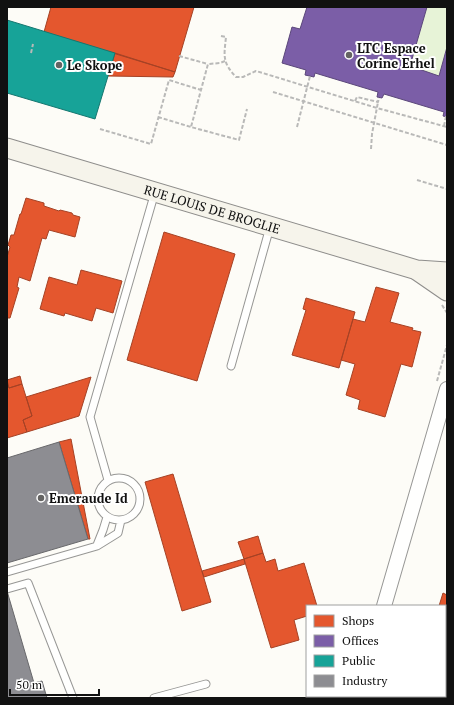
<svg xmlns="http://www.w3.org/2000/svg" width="454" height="705" viewBox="0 0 454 705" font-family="'PT Serif',serif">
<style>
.green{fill:#e7f3d7}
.shops{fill:#e4572e;stroke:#a54225}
.offices{fill:#7b5ea7;stroke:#5b477a}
.public{fill:#17a398;stroke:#157770}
.industry{fill:#8d8d92;stroke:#68686b}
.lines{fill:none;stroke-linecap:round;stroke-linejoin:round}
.lane-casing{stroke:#979795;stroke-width:9}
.street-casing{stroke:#979795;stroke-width:16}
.secondary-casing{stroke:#8e8d8b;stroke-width:21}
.path{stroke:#b9b9b8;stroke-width:2;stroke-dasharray:4 2;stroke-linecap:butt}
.lane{stroke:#fffffe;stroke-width:7}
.street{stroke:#fffffe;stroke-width:14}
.secondary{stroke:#f6f4eb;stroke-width:19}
.poi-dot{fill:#646362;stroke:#fff;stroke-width:1.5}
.labels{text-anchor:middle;stroke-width:4;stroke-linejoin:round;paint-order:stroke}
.poi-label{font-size:13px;font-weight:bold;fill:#111;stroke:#fff;text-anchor:start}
.street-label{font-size:13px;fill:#111;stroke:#fff}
</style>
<rect width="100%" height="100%" fill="#fdfcf7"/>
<!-- green -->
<path class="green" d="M 427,7 L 447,7 L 447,47 L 439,76 L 410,67 Z
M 445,632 L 447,632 L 447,698 L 373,698 L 373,696 L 445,696 Z"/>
<!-- shops -->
<path class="shops" d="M 51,7 L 194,7 L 175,72 L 44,32 Z
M 115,53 L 175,72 L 173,77 L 108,76 Z
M 26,198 L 44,203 L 44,206 L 59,211 L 60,210 L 72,213 L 73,215 L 80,217 L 75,237 L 49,230 L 46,239 L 42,238 L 30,281 L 19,277 L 17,287 L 19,288 L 10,318 L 7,318 L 7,257 L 10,247 L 8,245 L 11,235 L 14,235 L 20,214 L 21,214 Z
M 164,232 L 235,254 L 197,381 L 127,360 Z
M 81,270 L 122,281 L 113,313 L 96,308 L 92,321 L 65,313 L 64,316 L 40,309 L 49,277 L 77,285 Z
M 376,287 L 399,293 L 390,322 L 413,328 L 412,330 L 421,332 L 412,367 L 401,364 L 385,417 L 358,409 L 360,400 L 346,395 L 355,364 L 341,360 L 353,319 L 365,322 Z
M 306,298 L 355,312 L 339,368 L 292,355 L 306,310 L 303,309 Z
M 20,376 L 22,384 L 9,388 L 7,380 Z
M 91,377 L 79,416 L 27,432 L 23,420 L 32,416 L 26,397 Z
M 7,382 L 9,388 L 22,384 L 32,416 L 23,420 L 27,432 L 7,438 Z
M 71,439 L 90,539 L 88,539 L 59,442 Z
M 173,474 L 211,602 L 182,611 L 145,482 Z
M 258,536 L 263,553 L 244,559 L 238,542 Z
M 263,553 L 266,562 L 275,559 L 278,571 L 304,563 L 317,606 L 307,606 L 307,616 L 294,620 L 299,640 L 271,648 L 244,559 Z
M 244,559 L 245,564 L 204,577 L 202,571 Z
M 443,593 L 447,595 L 447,619 L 445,618 L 445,606 L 439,606 Z"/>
<!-- offices -->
<path class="offices" d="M 307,7 L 427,7 L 410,66 L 439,76 L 447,47 L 447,117 L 443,116 L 444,112 L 384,94 L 382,98 L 377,97 L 378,92 L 315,73 L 314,77 L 305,75 L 306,70 L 282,63 L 292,27 L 300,29 Z"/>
<!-- public -->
<path class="public" d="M 7,20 L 115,53 L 95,119 L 7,93 Z"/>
<!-- industry -->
<path class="industry" d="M 59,442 L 88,539 L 7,563 L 7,458 Z
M 7,591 L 34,683 L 42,681 L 47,698 L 7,698 Z"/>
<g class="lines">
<defs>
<path id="lane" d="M 231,366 L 270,227
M98 499a21 21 0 1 1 42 0a21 21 0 1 1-42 0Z
M 108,480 L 90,417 L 155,192
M 97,545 L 103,530 L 107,517
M 7,572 L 97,546 L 118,533 L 121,520
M 7,589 L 28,583 L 73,698
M 154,698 L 206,684"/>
<path id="street" d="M 384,606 L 447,389
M 357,698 L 358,696"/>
<g id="secondary">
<path id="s1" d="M 7,148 L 417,270 L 447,272"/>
<path d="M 418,271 L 447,291"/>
</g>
</defs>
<!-- lane casing -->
<use href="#lane" class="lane-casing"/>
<!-- street casing -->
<use href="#street" class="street-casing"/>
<!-- secondary casing -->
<use href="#secondary" class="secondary-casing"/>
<!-- path -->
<path class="path" d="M 221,36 L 226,37 C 224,56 222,62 236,77 L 243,77 L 256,71 L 377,108 L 447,127
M 31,53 L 33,44
M 179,56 L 208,64
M 225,61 L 220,63 L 208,64 L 191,127 L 239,140 L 247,109
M 273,92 L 447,145
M 355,101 L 357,97 L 378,102 L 379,98
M 158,117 L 191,127
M 444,126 L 446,116
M 297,127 L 310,76
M 100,129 L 151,144 L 169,80 L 201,90
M 371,149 L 372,134 L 378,102
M 417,180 L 447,189
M 442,305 L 447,313
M 437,381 L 447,345"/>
<!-- lane -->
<use href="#lane" class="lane"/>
<!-- street -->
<use href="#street" class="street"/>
<!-- secondary -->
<use href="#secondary" class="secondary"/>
</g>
<!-- markers -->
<g class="poi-dot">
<circle cx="349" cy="55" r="4"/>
<circle cx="59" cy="65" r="4"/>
<circle cx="41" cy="498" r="4"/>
</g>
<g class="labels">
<!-- poi labels -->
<g class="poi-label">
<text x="357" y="53">LTC Espace<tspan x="357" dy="15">Corine Erhel</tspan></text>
<text x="67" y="70">Le Skope</text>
<text x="49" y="503">Emeraude Id</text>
</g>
<!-- street labels -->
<g class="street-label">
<text dy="5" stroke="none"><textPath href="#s1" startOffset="214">RUE LOUIS DE BROGLIE</textPath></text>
</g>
</g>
<!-- border -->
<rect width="454" height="705" fill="none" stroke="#111111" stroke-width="16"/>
<!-- legend -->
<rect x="306" y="605" width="140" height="92" fill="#ffffff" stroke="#a0a0a0"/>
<rect x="314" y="615" width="20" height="12" fill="#e4572e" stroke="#a0a0a0"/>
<text x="342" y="625" font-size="12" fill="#111111">Shops</text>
<rect x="314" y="635" width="20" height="12" fill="#7b5ea7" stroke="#a0a0a0"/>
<text x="342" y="645" font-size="12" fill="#111111">Offices</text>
<rect x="314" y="655" width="20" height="12" fill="#17a398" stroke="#a0a0a0"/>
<text x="342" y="665" font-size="12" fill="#111111">Public</text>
<rect x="314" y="675" width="20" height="12" fill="#8d8d92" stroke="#a0a0a0"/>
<text x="342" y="685" font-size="12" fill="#111111">Industry</text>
<!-- scale -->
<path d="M10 689v6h89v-6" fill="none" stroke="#111111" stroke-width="2"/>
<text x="16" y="689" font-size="12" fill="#111111" stroke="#ffffff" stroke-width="3" paint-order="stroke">50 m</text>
</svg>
